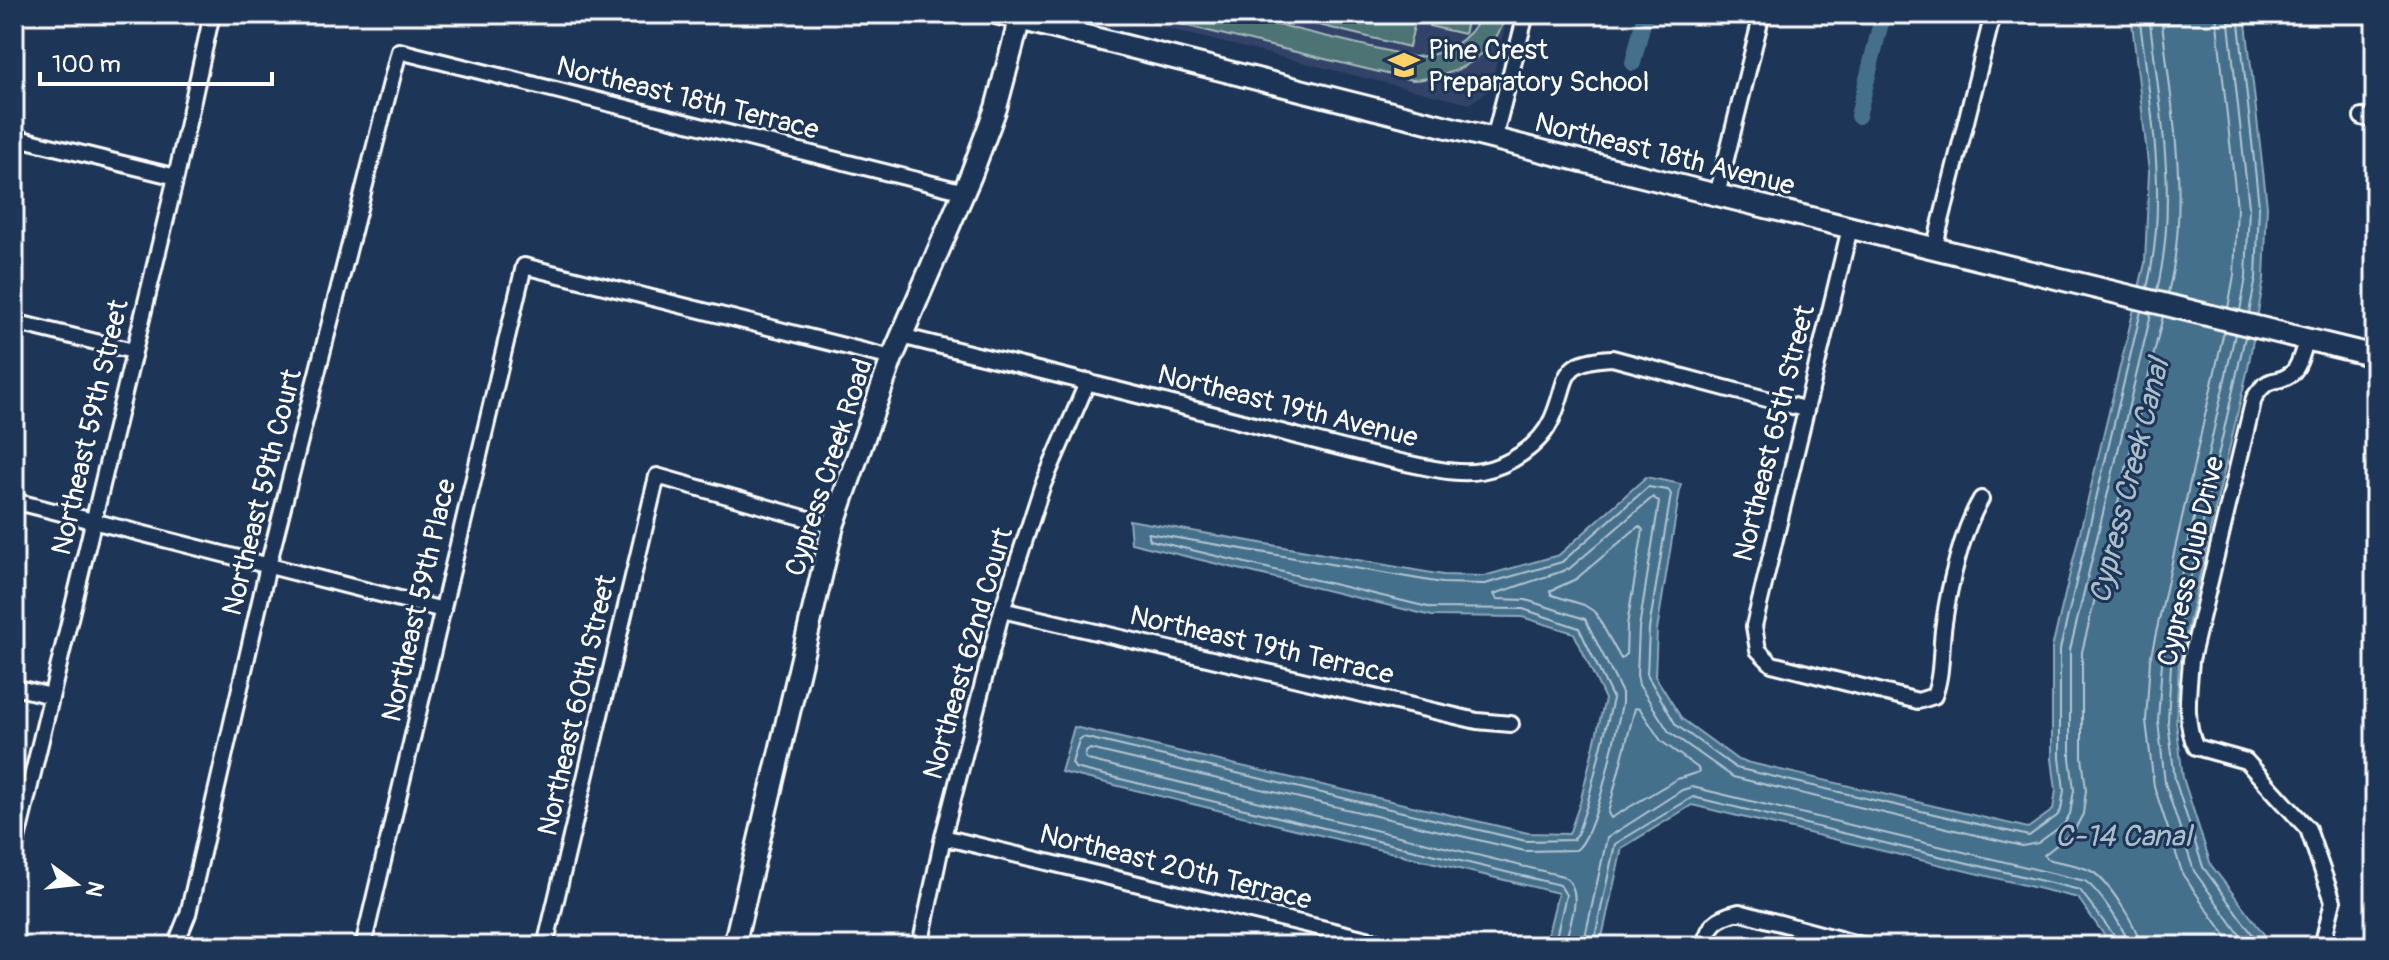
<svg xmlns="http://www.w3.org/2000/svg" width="2389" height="960" viewBox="0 0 2389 960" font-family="Pangolin,sans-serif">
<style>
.built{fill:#314367}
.green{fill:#4d7375;stroke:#a6b9ba;stroke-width:2}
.water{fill:#45708c;stroke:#8fa9ba;stroke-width:2}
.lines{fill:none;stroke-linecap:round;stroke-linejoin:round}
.shore{stroke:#b5c6d1;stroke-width:2}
.canal{stroke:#45708c;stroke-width:16}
.street-casing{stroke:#fff;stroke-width:20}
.secondary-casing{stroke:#fff;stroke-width:26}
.street{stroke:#1d3557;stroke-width:14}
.secondary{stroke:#1d3557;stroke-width:20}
.labels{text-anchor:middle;stroke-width:6;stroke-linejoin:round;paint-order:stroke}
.poi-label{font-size:28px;fill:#fff;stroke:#1d3557;text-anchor:start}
.street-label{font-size:28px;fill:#fff;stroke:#1d3557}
.water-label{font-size:30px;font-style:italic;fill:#abbfcb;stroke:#1d3557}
</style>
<rect width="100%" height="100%" fill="#1d3557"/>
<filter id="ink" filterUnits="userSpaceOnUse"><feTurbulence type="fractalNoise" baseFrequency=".0125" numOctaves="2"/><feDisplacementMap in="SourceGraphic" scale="16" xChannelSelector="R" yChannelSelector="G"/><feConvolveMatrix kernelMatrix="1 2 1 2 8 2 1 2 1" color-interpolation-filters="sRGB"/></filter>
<g filter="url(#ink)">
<!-- built -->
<path class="built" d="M 1109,14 L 1508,14 L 1490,90 L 1469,104 Z"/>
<!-- green -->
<path class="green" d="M 1148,14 L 1231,14 L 1413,57 C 1445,56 1468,42 1483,14 L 1507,14 C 1493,57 1455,78 1412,80 L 1163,20 Z
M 1274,14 L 1417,14 L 1409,47 Z
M 1432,14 L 1469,14 L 1464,34 L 1429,26 Z"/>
<!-- water -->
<path class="water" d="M 2131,14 L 2245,14 L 2267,206 L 2264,279 L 2248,368 L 2179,665 L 2176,721 L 2183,778 L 2211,865 L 2273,946 L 2112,946 L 2078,898 L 1692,805 L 1622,848 L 1600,946 L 1545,946 L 1558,893 L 1061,772 L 1074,727 L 1528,833 L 1569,834 L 1580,803 L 1605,699 L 1574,633 L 1522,617 L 1432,616 L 1131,543 L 1129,520 L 1443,575 L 1484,576 L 1559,555 L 1646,477 L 1681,484 L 1657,630 L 1655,676 L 1682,719 L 1738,760 L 2028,828 L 2053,810 L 2056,790 L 2052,759 L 2052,648 L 2145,263 L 2149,172 Z"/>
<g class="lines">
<!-- shore -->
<path class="shore" d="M 2139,14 C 2150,103 2169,199 2147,288
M 2149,14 C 2159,104 2179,200 2157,290
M 2161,14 C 2171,105 2191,202 2168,293
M 2216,14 L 2237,207 L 2234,275 L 2228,308
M 2228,14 L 2249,207 L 2246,277 L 2240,311
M 2238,14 L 2259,206 L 2256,278 L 2249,313
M 2224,331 L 2150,660 L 2146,721 L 2154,786 L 2183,875 L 2233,946
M 2235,334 L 2162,662 L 2158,721 L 2165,783 L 2194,871 L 2248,946
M 2245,337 L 2171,664 L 2168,721 L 2175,780 L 2203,867 L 2261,946
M 1639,526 L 1643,530 L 1627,625 L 1626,655 L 1621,659 L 1595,612 L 1584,605 L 1552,595 L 1550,591 L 1576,579 Z
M 1635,708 L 1640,709 L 1661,741 L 1698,768 L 1699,772 L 1677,779 L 1611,818 L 1608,813 Z
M 1554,946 L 1566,895 L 1560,885 L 1075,768 L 1072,763 L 1079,740 L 1083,737 L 1526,841 L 1573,840 L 1577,835 L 1587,805 L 1613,699 L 1579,628 L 1523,609 L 1432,608 L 1150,540 L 1148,533 L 1442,583 L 1485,584 L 1562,562 L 1648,487 L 1668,490 L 1671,494 L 1649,629 L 1647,675 L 1676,725 L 1736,768 L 2029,836 L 2057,816 L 2061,810 L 2064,790 L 2060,758 L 2060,649 L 2141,311
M 1564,946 C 1569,925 1586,890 1563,876 L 1088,760 L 1085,757 L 1086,752 L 1090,749 L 1525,851 L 1576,850 C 1597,836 1615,733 1622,704 L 1622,693 L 1585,619 L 1526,600 L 1497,599 L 1494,594 L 1569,569 L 1653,497 L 1659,502 L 1639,628 L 1637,675 L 1639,685 L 1669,732 L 1733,777 L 2022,846 L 2038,843 L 2064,824 L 2070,814 L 2074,790 L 2070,758 L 2070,650 L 2151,314
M 1583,946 L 1607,838 L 1682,790 L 1692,787 L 2085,881 C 2098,890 2127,930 2128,946
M 1593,946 L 1615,844 L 1693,797 L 2080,890 L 2116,938 L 2118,946
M 2140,946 C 2139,928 2107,879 2091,871 C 2078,864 2061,863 2047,859 L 2044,855 L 2074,831 L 2083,814 L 2086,790 L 2082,757 L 2082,652 L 2163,316"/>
<!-- canal -->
<path class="canal" d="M 1633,63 L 1645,14
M 1858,116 L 1883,14"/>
<defs>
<path id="street" d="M 2362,117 L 2375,121
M 14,137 L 176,177
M 1494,139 L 1526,14
M 1717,195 L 1762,14
M 1850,228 L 1754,626 L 1758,650 L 1772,664 L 1918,701 L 1934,696 C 1943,673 1940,647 1944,623 C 1949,586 1962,531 1981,499
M 1934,249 L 1993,14
M 14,322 L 133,351
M 901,336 C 1025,367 1149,397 1273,430 C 1320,442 1367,455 1415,465 C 1436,469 1459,475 1481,471 C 1509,466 1540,446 1552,419 C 1570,379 1556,361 1612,358 L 1804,409
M 2307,338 C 2303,349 2300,367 2291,374 C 2275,386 2270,373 2254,398 L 2191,660 C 2189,688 2183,721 2196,747 L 2246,761 L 2308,829 L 2333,901 L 2322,946
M 14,501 L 443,610
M 1002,610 L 1477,721 L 1511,724
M 14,687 L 51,696
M 943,837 L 1396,946
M 14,852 L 176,177 L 212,14
M 175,946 L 188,914 L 268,566 L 399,51 L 965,192
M 363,946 L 524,266 L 892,358
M 545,946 L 657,476 L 833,526
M 920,946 L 943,837 L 1002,610 L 1042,487 L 1088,381
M 1704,946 C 1709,924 1717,917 1739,912 L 1865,946"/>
<path id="secondary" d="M 999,14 L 1717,195 L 2375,356
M 734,946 L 833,526 L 892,358 L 971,175 L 996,108 L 1021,14"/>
</defs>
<!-- street casing -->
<use href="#street" class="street-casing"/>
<!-- secondary casing -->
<use href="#secondary" class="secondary-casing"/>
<!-- street -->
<use href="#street" class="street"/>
<!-- secondary -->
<use href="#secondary" class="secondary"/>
</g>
</g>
<!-- icons -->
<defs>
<symbol id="school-bare" viewBox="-9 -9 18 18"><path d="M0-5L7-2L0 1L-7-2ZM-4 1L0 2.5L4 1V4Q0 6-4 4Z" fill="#ffd166" stroke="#1d3557" stroke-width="2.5" paint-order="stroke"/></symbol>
</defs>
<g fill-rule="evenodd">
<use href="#school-bare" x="1382" y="43" width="44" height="44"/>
</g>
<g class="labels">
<!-- poi labels -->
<g class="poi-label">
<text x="1428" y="59">Pine Crest<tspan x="1428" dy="32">Preparatory School</tspan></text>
</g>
<!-- street labels -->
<g class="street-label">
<text transform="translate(688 97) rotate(14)" y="10">Northeast 18th Terrace</text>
<text transform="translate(1665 153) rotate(14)" y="10">Northeast 18th Avenue</text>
<text transform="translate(1288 405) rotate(14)" y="10">Northeast 19th Avenue</text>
<text transform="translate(89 427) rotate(-77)" y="10">Northeast 59th Street</text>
<text transform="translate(1773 433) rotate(-76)" y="10">Northeast 65th Street</text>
<text transform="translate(828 467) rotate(-72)" y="10">Cypress Creek Road</text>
<text transform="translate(261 492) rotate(-76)" y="10">Northeast 59th Court</text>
<text transform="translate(2190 561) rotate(-77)" y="10">Cypress Club Drive</text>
<text transform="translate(418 600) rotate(-77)" y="10">Northeast 59th Place</text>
<text transform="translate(1262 644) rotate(13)" y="10">Northeast 19th Terrace</text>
<text transform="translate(967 653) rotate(-74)" y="10">Northeast 62nd Court</text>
<text transform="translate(576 705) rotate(-77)" y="10">Northeast 60th Street</text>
<text transform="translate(1176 866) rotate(14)" y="10">Northeast 20th Terrace</text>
</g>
<!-- water labels -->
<g class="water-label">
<text transform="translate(2129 481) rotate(-76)" y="10">Cypress Creek Canal</text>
<text x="2123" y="846">C-14 Canal</text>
</g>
</g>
<!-- margin -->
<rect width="2389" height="960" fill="none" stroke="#1d3557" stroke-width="48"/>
<rect x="24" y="24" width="2341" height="912" fill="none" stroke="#fff" stroke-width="3" filter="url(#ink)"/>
<!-- north arrow -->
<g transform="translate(76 884) rotate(105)" stroke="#1d3557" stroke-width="6" paint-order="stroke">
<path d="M0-6L14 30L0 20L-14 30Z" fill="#ffffff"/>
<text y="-12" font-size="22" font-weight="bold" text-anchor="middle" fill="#ffffff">N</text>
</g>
<!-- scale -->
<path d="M40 72v12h232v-12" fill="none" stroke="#ffffff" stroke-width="4"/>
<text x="52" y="72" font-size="24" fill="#ffffff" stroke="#1d3557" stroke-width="6" paint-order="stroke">100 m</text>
</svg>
